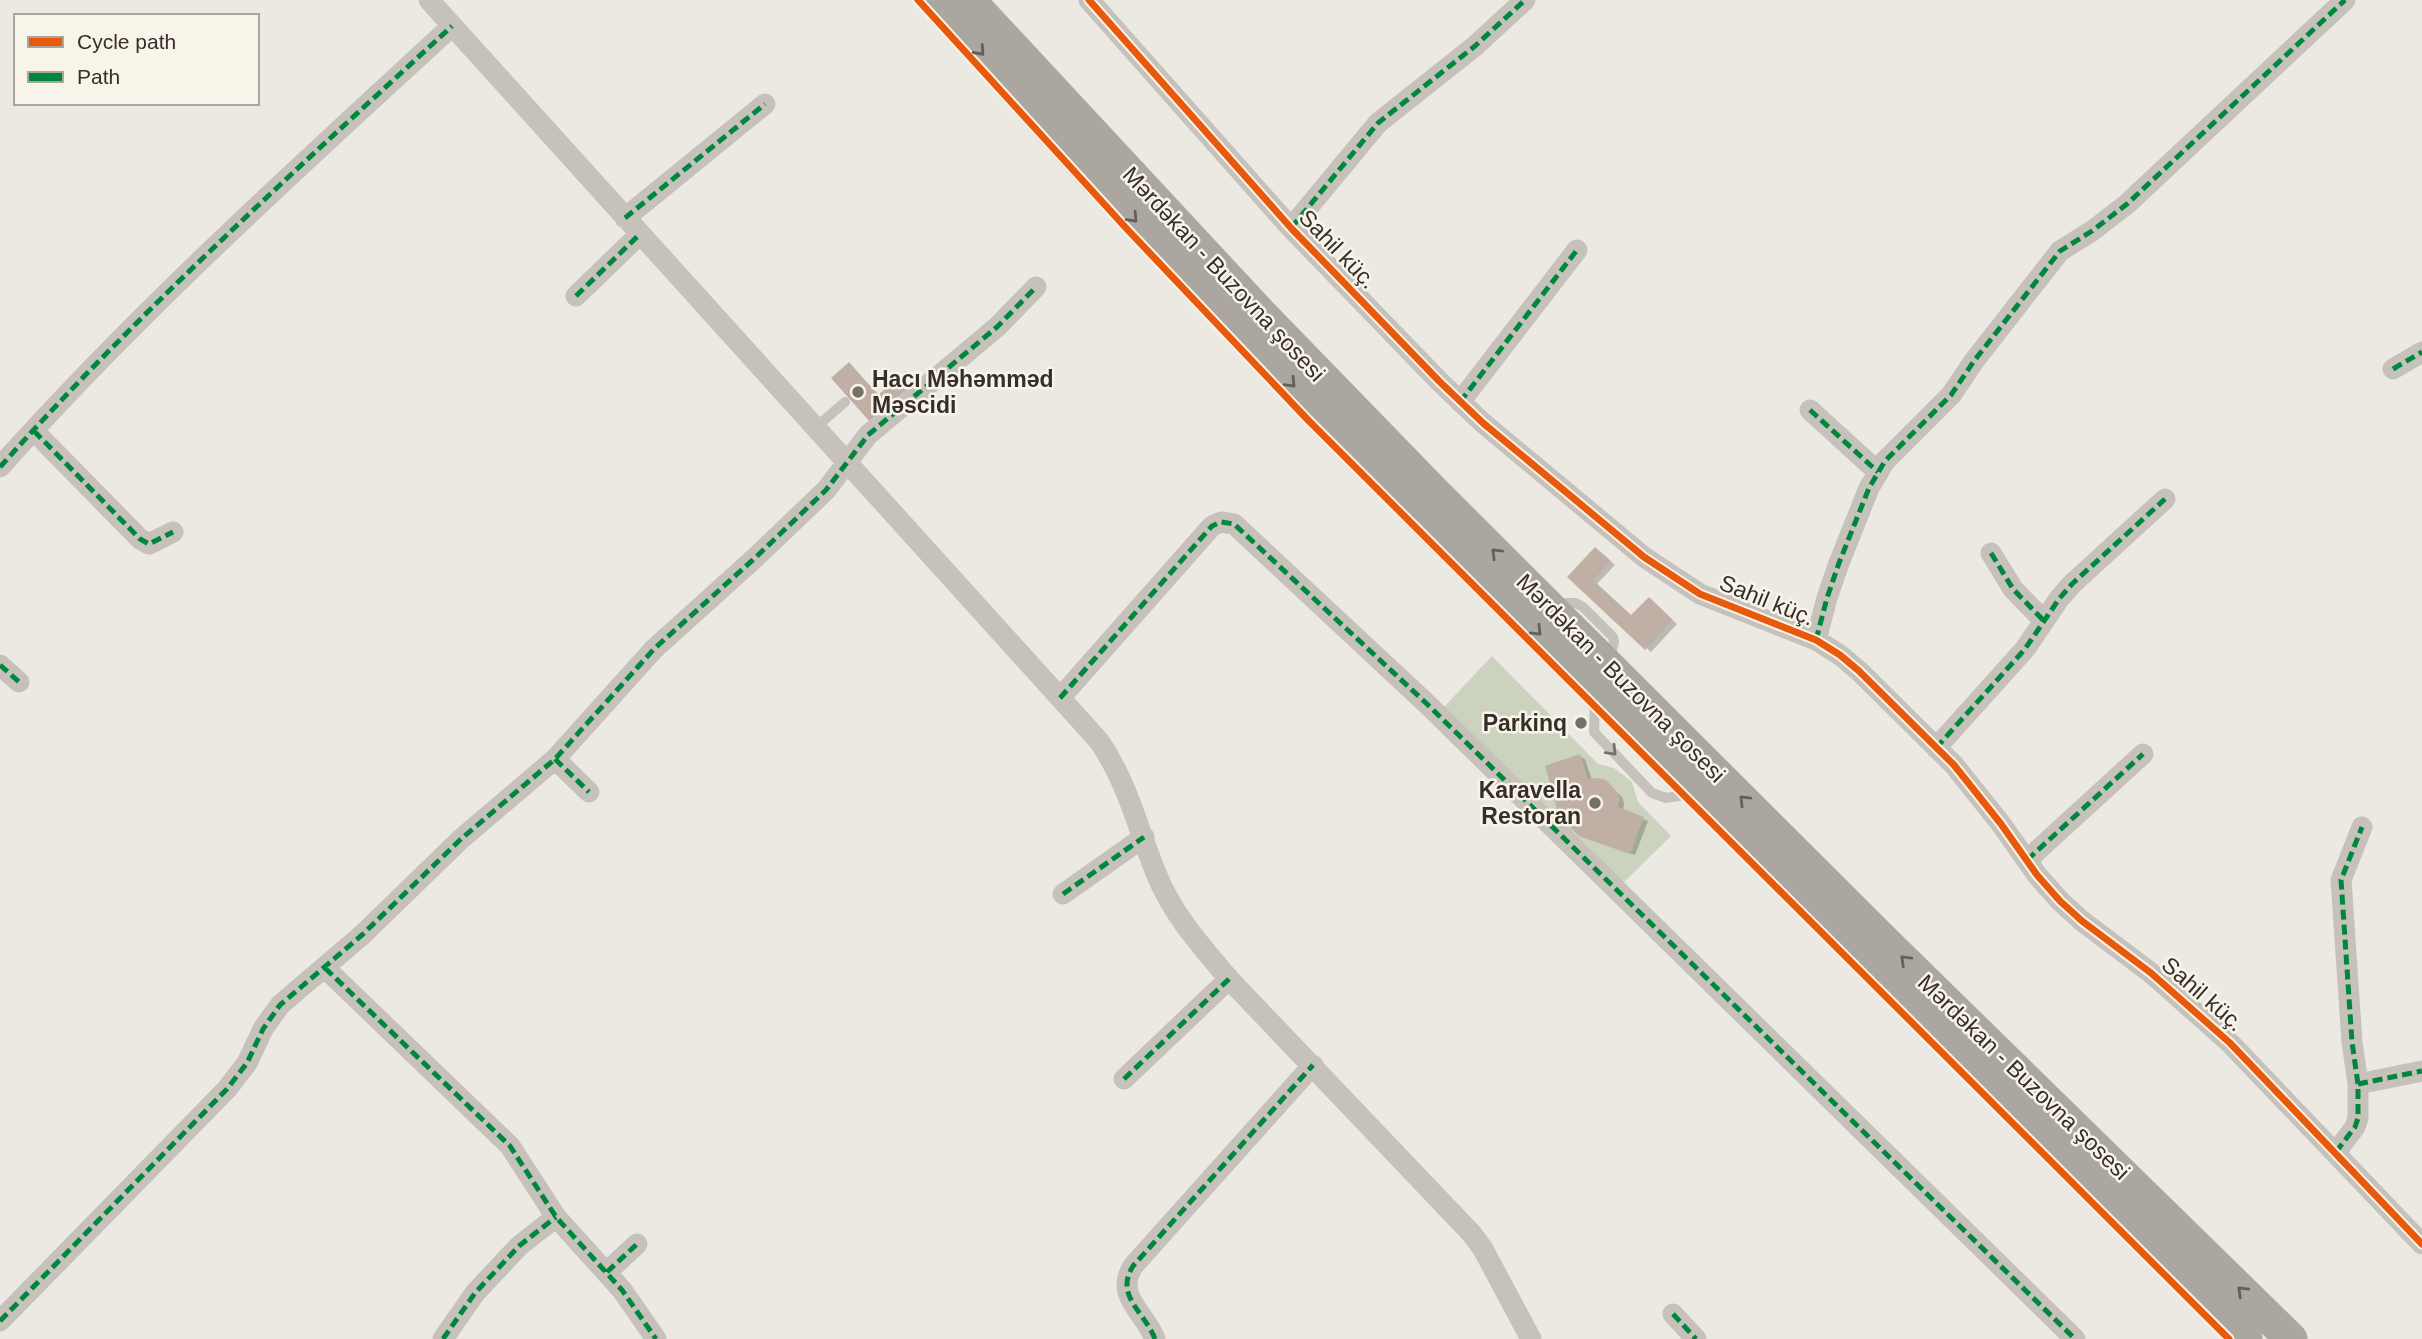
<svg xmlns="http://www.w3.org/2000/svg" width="2422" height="1339" viewBox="0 0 2422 1339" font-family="Arial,sans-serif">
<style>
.green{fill:#cbd2bd}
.shadow{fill:#0003}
.building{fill:#bfafa4}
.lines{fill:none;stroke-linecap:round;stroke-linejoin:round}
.service{stroke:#c6c1bb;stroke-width:10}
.minor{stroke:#c6c1bb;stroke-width:21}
.primary{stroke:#aba6a0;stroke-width:33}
.quiet{stroke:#00873e;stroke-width:5;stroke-dasharray:10 5;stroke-linecap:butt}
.cycleway-casing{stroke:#f9f4e9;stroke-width:11}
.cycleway{stroke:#e8590c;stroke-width:7}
.oneway{stroke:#655f59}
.oneway2{stroke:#77716b}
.poi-dot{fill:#76706a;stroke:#f9f4e9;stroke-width:2.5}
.labels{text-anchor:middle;stroke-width:5;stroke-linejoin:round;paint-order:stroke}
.street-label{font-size:23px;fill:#362f29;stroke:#f9f4e9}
.poi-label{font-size:23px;font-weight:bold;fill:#362f29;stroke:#f9f4e9;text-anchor:end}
</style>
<rect width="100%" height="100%" fill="#ece9e2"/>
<!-- green -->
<path class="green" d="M 1492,656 L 1598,764 L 1614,768 L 1632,782 L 1638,802 L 1671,836 L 1622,884 L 1444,707 Z"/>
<!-- shadow -->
<path class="shadow" d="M 850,365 L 880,396 L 906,373 L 920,386 L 877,424 Z
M 1600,552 L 1615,565 L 1597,584 L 1633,617 L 1649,599 L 1677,624 L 1651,652 L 1569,577 Z
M 1579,756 L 1585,759 L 1592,780 L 1606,782 L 1622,797 L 1624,803 L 1623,811 L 1648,821 L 1635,855 L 1586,838 Z"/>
<!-- building -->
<path class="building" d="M 849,362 L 878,395 L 906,371 L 916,382 L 870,422 L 831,378 Z
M 1595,547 L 1611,561 L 1593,580 L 1631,615 L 1649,597 L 1673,620 L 1645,650 L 1567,577 Z
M 1580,754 L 1588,779 L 1599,778 L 1606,780 L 1617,792 L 1620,799 L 1618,807 L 1644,817 L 1630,854 L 1579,836 L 1559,816 L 1545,766 Z"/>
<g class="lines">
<!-- service -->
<path class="service" d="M 815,428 L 845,402
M 1557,603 L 1576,603 L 1583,607 L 1613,637 L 1614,642 L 1610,660
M 1595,700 L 1594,732 L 1652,793 L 1666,798 L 1690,794"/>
<!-- minor -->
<path class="minor" d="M 429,0 L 1099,741 C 1128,783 1137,827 1156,873 C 1172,914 1201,946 1229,979 L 1472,1234 L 1483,1249 L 1531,1339
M 1089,0 L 1291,228 L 1440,382 L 1483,423 L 1644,557 L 1700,594 L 1816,640 L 1840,655 L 1859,671 L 1954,765 L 2001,824 L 2037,875 L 2060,901 L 2082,921 L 2151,973 L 2230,1043 L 2422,1244
M 625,218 L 765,104
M 1291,228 L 1378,123 L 1475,46 L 1525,0
M 576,296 L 640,234
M 2393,369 L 2422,352
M 1460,402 L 1577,250
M 1810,410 L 1878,472
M 34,431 L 140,539 L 149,544 L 173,532
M 0,467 C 140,310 297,169 452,26
M 1991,553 L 2013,589 L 2044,621
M 1816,640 L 1827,598 L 1839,563 L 1869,488 L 1885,461 L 1951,395 L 1974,361 L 2060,251 L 2092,231 L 2127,204 L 2345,0
M 0,665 L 19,682
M 1060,698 L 1212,526 L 1221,522 L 1234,524 L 1426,703 L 2075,1339
M 1936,748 L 2025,649 L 2059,599 L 2072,584 L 2165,499
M 555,759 L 589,792
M 2027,860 L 2143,754
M 1063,894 L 1144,837
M 325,968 L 510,1146 L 556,1217 L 622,1290 L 656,1339
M 1124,1079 L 1229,979
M 2358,1084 L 2422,1071
M 2336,1152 L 2355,1127 L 2358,1118 L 2358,1084 L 2352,1042 L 2341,880 L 2362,827
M 607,1272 L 637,1244
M 1673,1314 L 1696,1339
M 0,1321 L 227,1089 L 247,1063 L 263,1029 L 280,1005 L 362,935 L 461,839 L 555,759 L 654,649 L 756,557 L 826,490 L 868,435 L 997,327 L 1036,287
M 443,1339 L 475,1293 L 519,1246 L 556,1217
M 1155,1339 C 1145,1312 1114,1296 1133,1266 L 1313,1065"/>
<!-- primary -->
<path class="primary" d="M 934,0 L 1095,178 L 1416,512 L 2246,1339
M 969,0 L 1261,314 L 1434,492 L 1884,941 L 2291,1339"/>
<!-- quiet -->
<path class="quiet" d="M 625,218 L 765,104
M 1291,228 L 1378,123 L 1475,46 L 1525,0
M 576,296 L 640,234
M 2393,369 L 2422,352
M 1460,402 L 1577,250
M 1810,410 L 1878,472
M 34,431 L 140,539 L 149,544 L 173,532
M 0,467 C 140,310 297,169 452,26
M 1991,553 L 2013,589 L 2044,621
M 1816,640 L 1827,598 L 1839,563 L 1869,488 L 1885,461 L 1951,395 L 1974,361 L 2060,251 L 2092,231 L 2127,204 L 2345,0
M 0,665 L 19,682
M 1060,698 L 1212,526 L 1221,522 L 1234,524 L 1426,703 L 2075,1339
M 1936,748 L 2025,649 L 2059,599 L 2072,584 L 2165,499
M 555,759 L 589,792
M 2027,860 L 2143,754
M 1063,894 L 1144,837
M 325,968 L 510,1146 L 556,1217 L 622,1290 L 656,1339
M 1124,1079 L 1229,979
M 2358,1084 L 2422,1071
M 2336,1152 L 2355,1127 L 2358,1118 L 2358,1084 L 2352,1042 L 2341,880 L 2362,827
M 607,1272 L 637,1244
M 1673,1314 L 1696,1339
M 0,1321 L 227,1089 L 247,1063 L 263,1029 L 280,1005 L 362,935 L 461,839 L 555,759 L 654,649 L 756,557 L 826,490 L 868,435 L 997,327 L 1036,287
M 443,1339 L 475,1293 L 519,1246 L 556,1217
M 1155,1339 C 1145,1312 1114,1296 1133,1266 L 1313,1065"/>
<defs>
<path id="cycleway" d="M 918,0 L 1126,228 L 1308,420 L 2229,1339
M 1089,0 L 1291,228 L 1440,382 L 1483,423 L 1644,557 L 1700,594 L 1816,640 L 1840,655 L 1859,671 L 1954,765 L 2001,824 L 2037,875 L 2060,901 L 2082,921 L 2151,973 L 2230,1043 L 2422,1244"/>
</defs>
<!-- cycleway casing -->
<use href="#cycleway" class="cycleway-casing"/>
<!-- cycleway -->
<use href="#cycleway" class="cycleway"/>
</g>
<!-- one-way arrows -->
<defs><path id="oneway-chevron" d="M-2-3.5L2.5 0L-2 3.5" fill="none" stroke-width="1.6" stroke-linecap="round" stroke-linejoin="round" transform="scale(1.75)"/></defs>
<g class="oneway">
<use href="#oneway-chevron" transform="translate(980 51) rotate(48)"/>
<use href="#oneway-chevron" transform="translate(1133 218) rotate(47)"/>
<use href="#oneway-chevron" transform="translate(1291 383) rotate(46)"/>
<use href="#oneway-chevron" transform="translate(1496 553) rotate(-135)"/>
<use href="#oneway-chevron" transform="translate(1537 631) rotate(45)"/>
<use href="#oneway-chevron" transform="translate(1744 800) rotate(-135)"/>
<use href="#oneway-chevron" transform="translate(1905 960) rotate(-136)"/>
<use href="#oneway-chevron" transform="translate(2242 1291) rotate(-136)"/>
</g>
<use class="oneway2" href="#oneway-chevron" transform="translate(1612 751) rotate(46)"/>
<!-- markers -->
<g class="poi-dot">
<circle cx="858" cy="392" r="7"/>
<circle cx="1581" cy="723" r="7"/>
<circle cx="1595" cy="803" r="7"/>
</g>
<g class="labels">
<!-- street labels -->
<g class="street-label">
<text transform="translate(1338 249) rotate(46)" y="8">Sahil küç.</text>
<text transform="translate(1224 274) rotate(47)" y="8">Mərdəkan - Buzovna şosesi</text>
<text transform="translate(1767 600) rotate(22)" y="8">Sahil küç.</text>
<text transform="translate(1621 678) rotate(45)" y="8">Mərdəkan - Buzovna şosesi</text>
<text transform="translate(2203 994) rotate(41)" y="8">Sahil küç.</text>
<text transform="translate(2024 1077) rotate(44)" y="8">Mərdəkan - Buzovna şosesi</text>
</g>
<!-- poi labels -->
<g class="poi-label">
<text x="872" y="387" text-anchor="start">Hacı Məhəmməd<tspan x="872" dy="26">Məscidi</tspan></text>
<text x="1567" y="731">Parkinq</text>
<text x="1581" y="798">Karavella<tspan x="1581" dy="26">Restoran</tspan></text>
</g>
</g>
<!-- legend -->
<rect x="14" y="14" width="245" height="91" fill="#f9f4e9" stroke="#aba59c" stroke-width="2"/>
<rect x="28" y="37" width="35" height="10" fill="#e8590c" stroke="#aba59c" stroke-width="2"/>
<text x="77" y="49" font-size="21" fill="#362f29">Cycle path</text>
<rect x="28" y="72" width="35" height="10" fill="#00873e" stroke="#aba59c" stroke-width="2"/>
<text x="77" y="84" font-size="21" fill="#362f29">Path</text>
</svg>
